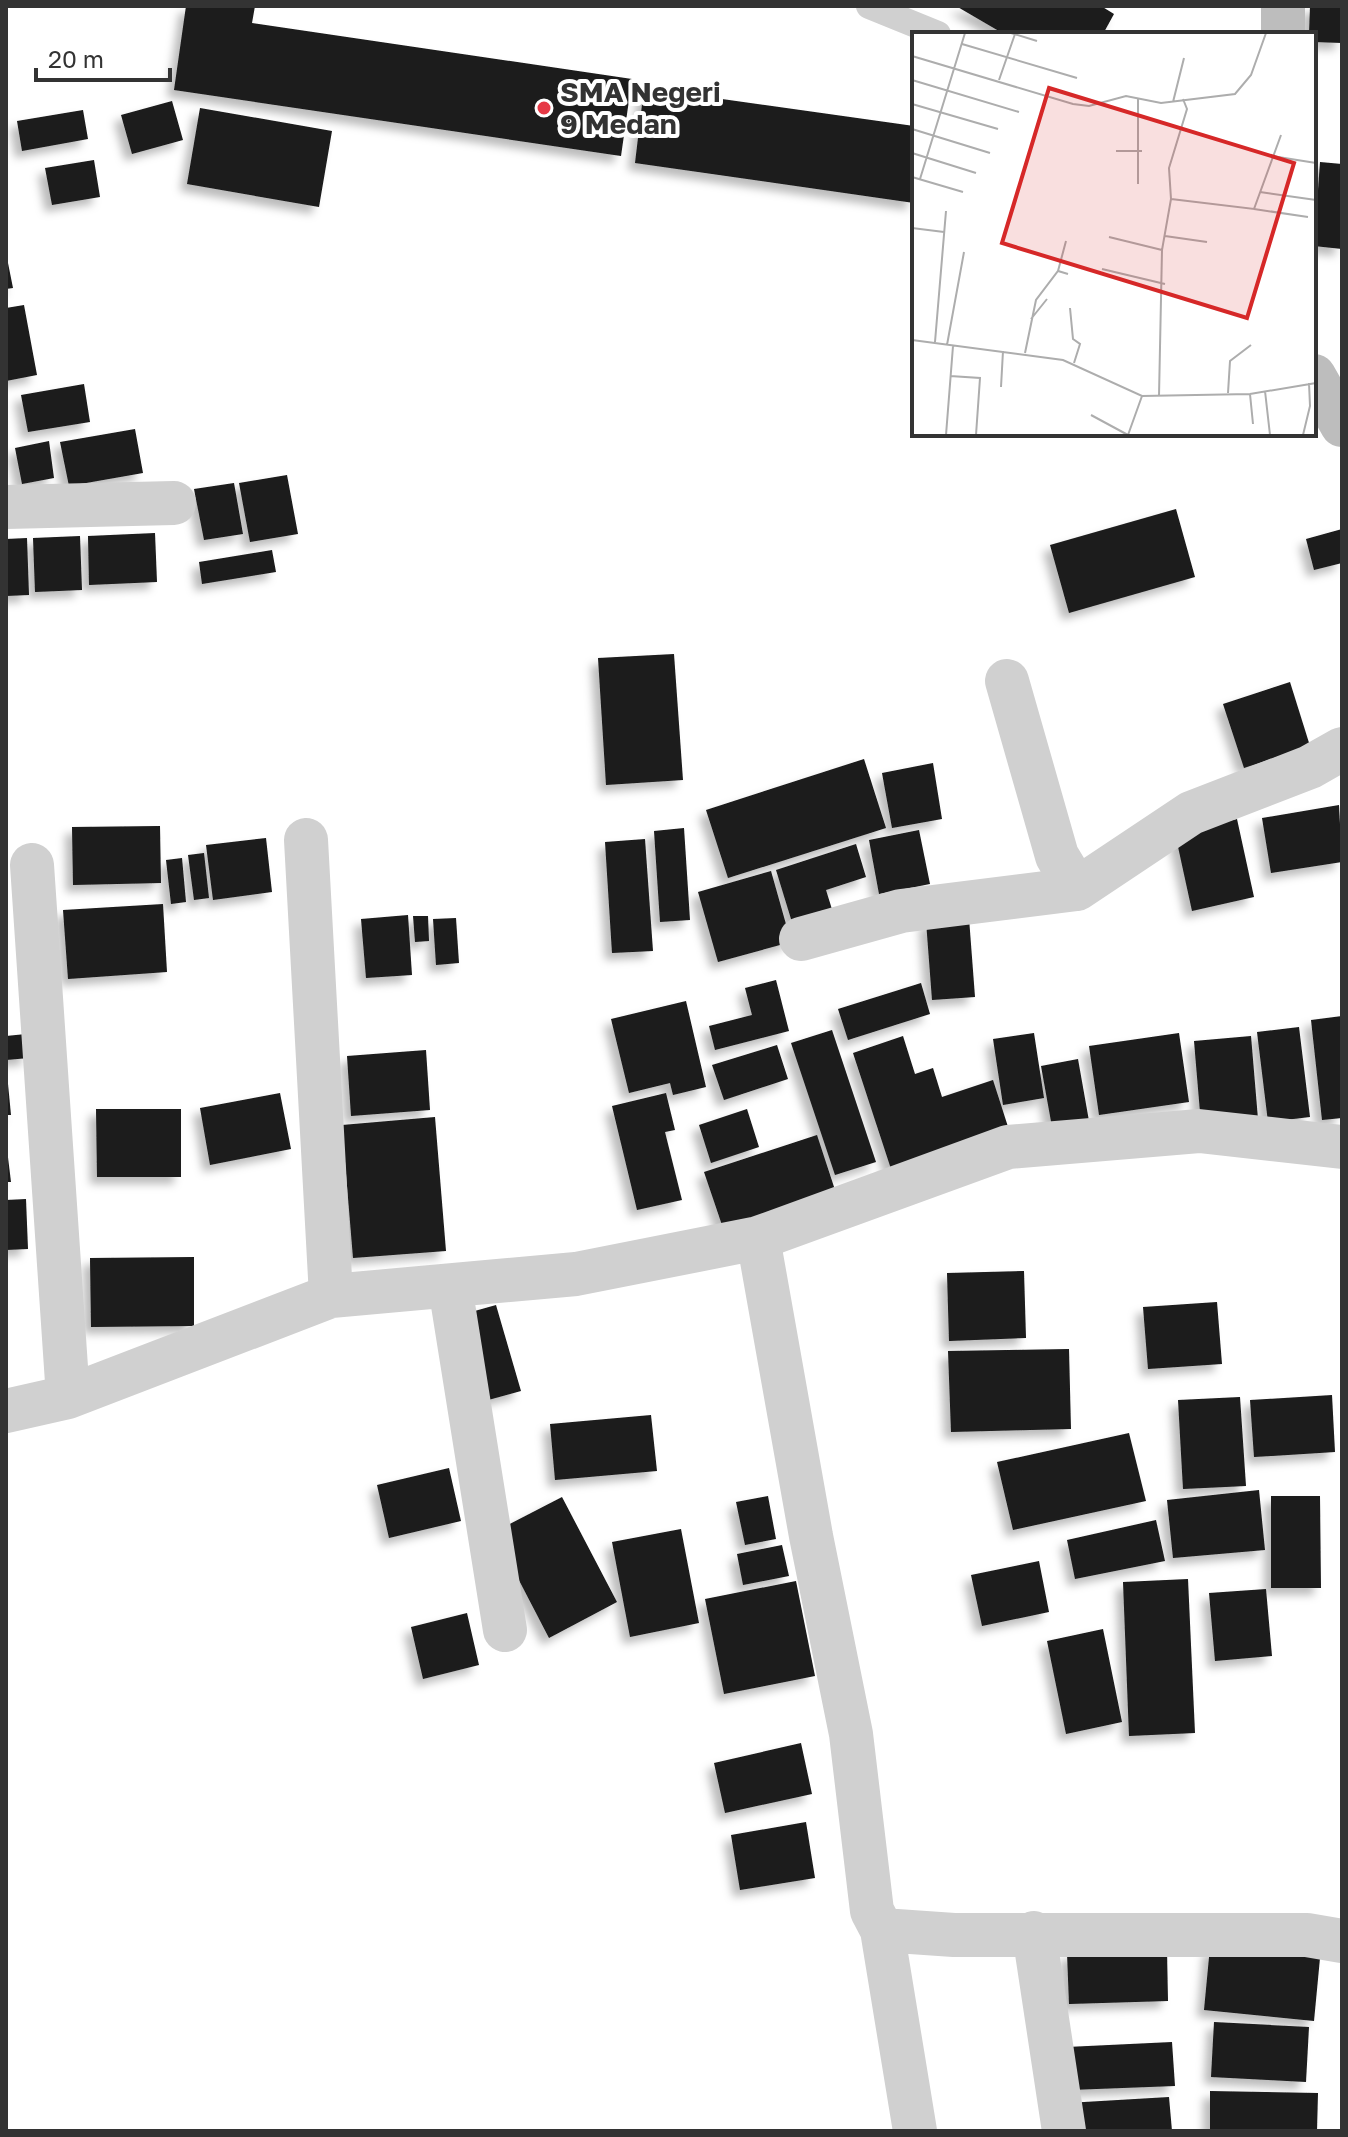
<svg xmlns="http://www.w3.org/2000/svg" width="1348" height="2137" viewBox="0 0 1348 2137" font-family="'Golos Text',sans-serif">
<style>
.building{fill:#1a1a1a;filter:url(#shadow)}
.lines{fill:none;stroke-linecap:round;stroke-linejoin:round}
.lane{stroke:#d0d0d0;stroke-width:26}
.street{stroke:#d0d0d0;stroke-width:44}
.secondary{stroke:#bdbdbd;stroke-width:44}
.poi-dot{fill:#e63946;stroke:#fff;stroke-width:3}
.labels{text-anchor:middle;stroke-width:8;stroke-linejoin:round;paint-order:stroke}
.poi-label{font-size:28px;font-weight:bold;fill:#333;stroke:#fff;text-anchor:start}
.inset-road{fill:none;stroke:#adadad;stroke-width:2}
.view{fill:#d62828;fill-opacity:0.15;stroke:#d62828;stroke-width:4}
.inset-edge{fill:none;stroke:#333;stroke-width:4}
</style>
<defs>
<filter id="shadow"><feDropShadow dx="-7" dy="7" stdDeviation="4" flood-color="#0004"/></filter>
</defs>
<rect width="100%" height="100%" fill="#fff"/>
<!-- building -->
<path class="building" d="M 186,6 L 255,6 L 252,23 L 632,79 L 621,156 L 174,90 Z
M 956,6 L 1101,6 L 1114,14 L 1103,34 L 1004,34 Z
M 1310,6 L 1342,6 L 1342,43 L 1314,42 L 1314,34 L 1309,34 Z
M 644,88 L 914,126 L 914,203 L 635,163 Z
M 172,101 L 183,140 L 132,154 L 121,115 Z
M 200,108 L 332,131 L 319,207 L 187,184 Z
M 83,110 L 88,139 L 22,151 L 17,121 Z
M 94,160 L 100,197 L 52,205 L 45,168 Z
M 1320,162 L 1342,164 L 1342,249 L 1314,246 Z
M 6,253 L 13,288 L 6,289 Z
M 24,305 L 37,375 L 6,381 L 6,308 Z
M 84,384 L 90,422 L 28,432 L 21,395 Z
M 135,429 L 143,473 L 69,486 L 60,442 Z
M 49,441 L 54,478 L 22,484 L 15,448 Z
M 287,475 L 298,534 L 250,542 L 239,483 Z
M 234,483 L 243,534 L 204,540 L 194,489 Z
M 1176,509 L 1195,577 L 1069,613 L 1050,545 Z
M 1342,529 L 1342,563 L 1314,570 L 1306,539 Z
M 155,533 L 157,582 L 89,585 L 88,536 Z
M 80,536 L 82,590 L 35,592 L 33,538 Z
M 27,538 L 29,595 L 6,596 L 6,539 Z
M 272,550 L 276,572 L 202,584 L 199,562 Z
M 674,654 L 683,780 L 606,785 L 598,658 Z
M 1290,682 L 1310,746 L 1244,768 L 1223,704 Z
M 864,759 L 886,828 L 728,878 L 706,810 Z
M 933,763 L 942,819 L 892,828 L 882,773 Z
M 1339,805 L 1342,862 L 1271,873 L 1262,818 Z
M 1237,819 L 1254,897 L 1192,911 L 1175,833 Z
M 160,826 L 161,883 L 73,885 L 72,827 Z
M 684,828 L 690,920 L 660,922 L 654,831 Z
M 919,830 L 930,884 L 879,894 L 869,840 Z
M 266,838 L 272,892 L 213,900 L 206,845 Z
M 645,839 L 653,951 L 612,953 L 605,842 Z
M 856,844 L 866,877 L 826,890 L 835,919 L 795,932 L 776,870 Z
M 204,853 L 209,898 L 194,900 L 188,855 Z
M 182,858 L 186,902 L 171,904 L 166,860 Z
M 771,871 L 791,942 L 718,962 L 698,892 Z
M 163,904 L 167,972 L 68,979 L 63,910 Z
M 408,915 L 412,975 L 366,978 L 361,919 Z
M 413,916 L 428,916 L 429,941 L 415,942 Z
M 456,918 L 459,963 L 436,965 L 433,919 Z
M 969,918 L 975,997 L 932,1000 L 926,921 Z
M 776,980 L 789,1031 L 715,1050 L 709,1026 L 752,1015 L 745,988 Z
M 921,983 L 930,1014 L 848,1040 L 838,1009 Z
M 686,1001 L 706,1087 L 673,1095 L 670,1083 L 629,1093 L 611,1019 Z
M 1342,1016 L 1342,1118 L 1322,1120 L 1311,1020 Z
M 1299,1027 L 1310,1117 L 1268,1122 L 1257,1032 Z
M 832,1030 L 876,1162 L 835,1175 L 791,1043 Z
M 1034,1033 L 1044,1098 L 1003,1105 L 993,1039 Z
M 1179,1033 L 1189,1102 L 1099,1115 L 1089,1046 Z
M 26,1034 L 29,1058 L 6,1060 L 6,1036 Z
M 903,1036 L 915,1074 L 933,1068 L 942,1097 L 993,1080 L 1010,1133 L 892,1172 L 853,1053 Z
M 1251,1036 L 1258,1119 L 1201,1124 L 1194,1041 Z
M 777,1045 L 788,1079 L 724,1100 L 712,1065 Z
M 426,1050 L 430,1110 L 351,1116 L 347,1056 Z
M 1078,1059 L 1089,1121 L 1052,1127 L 1041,1066 Z
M 6,1084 L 8,1084 L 11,1115 L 6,1115 Z
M 280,1093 L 291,1149 L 210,1165 L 200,1108 Z
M 666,1093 L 675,1130 L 665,1132 L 682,1200 L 637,1210 L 612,1106 Z
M 96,1109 L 181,1109 L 181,1177 L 97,1177 Z
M 747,1109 L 759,1147 L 711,1163 L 699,1125 Z
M 435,1117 L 446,1251 L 353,1258 L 342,1125 Z
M 817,1135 L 835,1190 L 723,1228 L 704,1172 Z
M 6,1141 L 11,1182 L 6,1182 Z
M 26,1199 L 28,1249 L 6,1250 L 6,1200 Z
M 194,1257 L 194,1326 L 91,1327 L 90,1258 Z
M 1024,1271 L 1026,1338 L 949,1341 L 947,1273 Z
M 1217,1302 L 1222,1364 L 1148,1369 L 1143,1307 Z
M 496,1305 L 521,1391 L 481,1402 L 457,1316 Z
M 1069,1349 L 1071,1429 L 951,1432 L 948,1351 Z
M 1332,1395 L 1335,1452 L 1254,1457 L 1250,1400 Z
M 1240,1397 L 1246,1486 L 1183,1489 L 1178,1400 Z
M 651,1415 L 657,1471 L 555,1480 L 550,1424 Z
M 1129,1433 L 1146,1501 L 1013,1530 L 997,1462 Z
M 449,1468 L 461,1521 L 389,1538 L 377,1485 Z
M 1259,1490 L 1265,1550 L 1173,1558 L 1167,1500 Z
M 768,1496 L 776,1539 L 745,1545 L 736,1502 Z
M 1271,1496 L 1320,1496 L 1321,1588 L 1271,1588 Z
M 562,1497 L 617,1602 L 549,1638 L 494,1532 Z
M 1156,1520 L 1165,1561 L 1075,1579 L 1067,1540 Z
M 681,1529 L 699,1623 L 630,1637 L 612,1542 Z
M 782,1545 L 789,1576 L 743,1585 L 737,1554 Z
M 1039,1561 L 1049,1612 L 982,1626 L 971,1575 Z
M 1188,1579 L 1195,1733 L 1129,1736 L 1123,1582 Z
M 796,1581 L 815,1676 L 724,1694 L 705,1599 Z
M 1266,1589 L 1272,1656 L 1215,1661 L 1209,1593 Z
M 467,1613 L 479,1665 L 423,1679 L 411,1627 Z
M 1103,1629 L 1122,1722 L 1066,1734 L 1047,1641 Z
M 801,1743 L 812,1794 L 725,1813 L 714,1763 Z
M 806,1822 L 815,1878 L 740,1890 L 731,1835 Z
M 1210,1947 L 1320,1958 L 1314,2021 L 1204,2010 Z
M 1167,1950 L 1168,2001 L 1069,2004 L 1067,1953 Z
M 1214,2022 L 1309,2027 L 1306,2082 L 1211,2077 Z
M 1172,2042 L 1175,2086 L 1070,2090 L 1067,2047 Z
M 1210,2091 L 1318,2093 L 1317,2131 L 1210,2131 Z
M 1169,2097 L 1172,2131 L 1069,2131 L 1067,2103 Z"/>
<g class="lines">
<!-- lane -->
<path class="lane" d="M 869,6 L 938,34"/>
<!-- street -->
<path class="street" d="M 6,507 L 174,503
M 1007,681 L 1057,856 L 1077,889
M 306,840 L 331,1296
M 32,865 L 68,1397
M 801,939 L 901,911 L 1077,889 L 1191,813 L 1310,767 L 1342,749
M 758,1238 L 811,1536 L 851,1734 L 872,1911 L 882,1930 L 954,1935 L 1307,1935 L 1342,1941
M 450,1286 L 505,1630
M 6,1411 L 68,1397 L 331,1296 L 576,1274 L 758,1238 L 1008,1147 L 1199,1131 L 1342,1147
M 882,1930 L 915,2131
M 1034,1933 L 1064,2131"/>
<!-- secondary -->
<path class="secondary" d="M 1283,34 L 1283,6
M 1314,376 L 1342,425"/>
</g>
<!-- markers -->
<circle class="poi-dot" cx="544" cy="108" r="8"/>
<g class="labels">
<!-- poi labels -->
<g class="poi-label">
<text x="560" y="102">SMA Negeri<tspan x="560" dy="32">9 Medan</tspan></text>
</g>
</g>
<!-- overview -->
<g transform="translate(912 32)">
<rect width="404" height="404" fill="#fff"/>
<path class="inset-road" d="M 99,1 L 125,9M 50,12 L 165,46M 0,24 L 161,72 L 177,74 L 214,64 L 249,71 L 323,62 L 339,43 L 354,1M 0,48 L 107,80M 87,48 L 103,2M 261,70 L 272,26M 0,72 L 86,97M 0,97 L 78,121M 204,119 L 230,119M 0,121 L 64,141M 360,124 L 404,131M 0,145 L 51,160M 8,147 L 53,1M 226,152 L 226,66M 348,160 L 404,168M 259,167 L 342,177 L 369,103M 342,177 L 396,185M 0,196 L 32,200M 253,204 L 295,210M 197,205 L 250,218M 190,237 L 253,252M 146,239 L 154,209M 158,276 L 161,307 L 168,312 L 162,331M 119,287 L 135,267M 0,308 L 151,328 L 230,364 L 338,362 L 404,351M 23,310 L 34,179M 35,313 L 52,220M 113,321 L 124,268 L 146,239 L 156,242M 38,344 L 68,346 L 64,403M 89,355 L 91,319M 353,359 L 358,403M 316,361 L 318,329 L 339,313M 338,362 L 341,392M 247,364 L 250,218 L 259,167 L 257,136 L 275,77 L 271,67M 179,383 L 216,403M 34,403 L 41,314M 216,403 L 230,364M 391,403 L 398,374 L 397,351"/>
<path class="view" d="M 137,56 L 382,131 L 335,286 L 90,211 Z"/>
<rect width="404" height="404" class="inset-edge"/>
</g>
<!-- border -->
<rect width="1348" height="2137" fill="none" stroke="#333333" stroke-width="16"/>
<!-- scale -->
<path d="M36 68v12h134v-12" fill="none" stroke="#333333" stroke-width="4"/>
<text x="48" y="68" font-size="24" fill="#333333" stroke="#ffffff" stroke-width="6" paint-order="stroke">20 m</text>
</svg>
